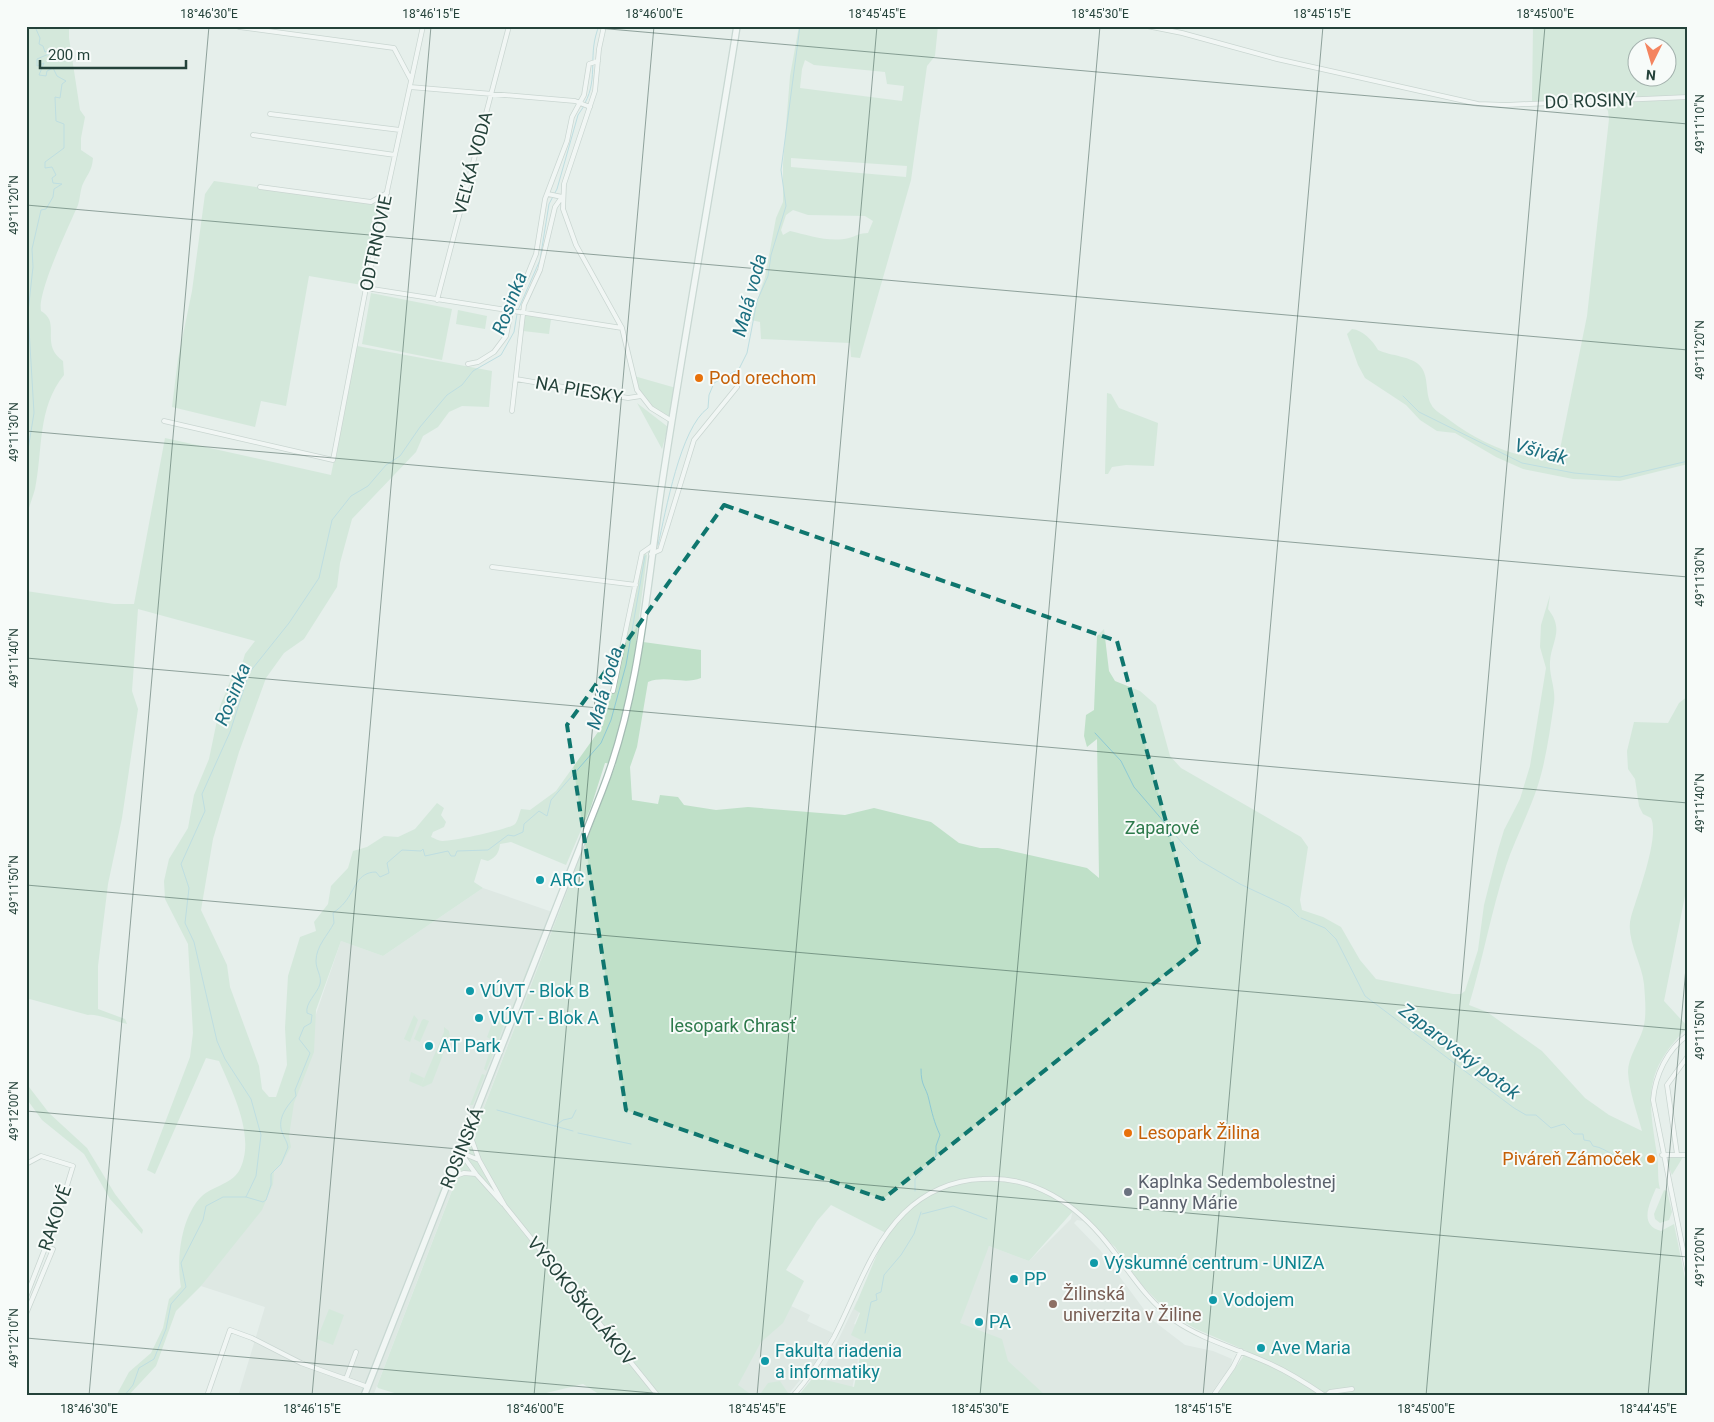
<svg xmlns="http://www.w3.org/2000/svg" width="1714" height="1422" viewBox="0 0 1714 1422" font-family="Roboto,sans-serif">
<style>
.built{fill:#d4dfda}
.green{fill:#bfe0c8;fill-rule:evenodd}
.lines{fill:none;stroke-linecap:round;stroke-linejoin:round}
.stream{stroke:#8ec9d4;stroke-width:1}
.street-casing{stroke:#a8b8b2;stroke-width:5.5}
.secondary-casing{stroke:#a4bbb3;stroke-width:8}
.street{stroke:#fff;stroke-width:4}
.secondary{stroke:#fff;stroke-width:5.5}
.marked{fill:none;stroke:#0f766e;stroke-width:4;stroke-dasharray:10 6;stroke-linejoin:round}
.ticks{fill:none;stroke:#24423a;stroke-width:1;stroke-opacity:0.45}
.food-dot{fill:#e8710a;stroke:#f7fbf9;stroke-width:2}
.culture-dot{fill:#0f9aa8;stroke:#f7fbf9;stroke-width:2}
.worship-dot{fill:#6b7280;stroke:#f7fbf9;stroke-width:2}
.education-dot{fill:#8d6e63;stroke:#f7fbf9;stroke-width:2}
.labels{text-anchor:middle;stroke-width:4;stroke-linejoin:round;paint-order:stroke}
.street-label{font-size:18px;fill:#24423a;stroke:#f7fbf9}
.food-label{font-size:18px;fill:#c56008;stroke:#f7fbf9;text-anchor:start}
.park-label{font-size:18px;fill:#2d7a4b;stroke:#f7fbf9}
.culture-label{font-size:18px;fill:#0d838f;stroke:#f7fbf9;text-anchor:start}
.worship-label{font-size:18px;fill:#5b616d;stroke:#f7fbf9;text-anchor:start}
.education-label{font-size:18px;fill:#785e54;stroke:#f7fbf9;text-anchor:start}
.water-label{font-size:19px;font-style:italic;fill:#1c6f80;stroke:#f7fbf9}
.neatline{fill:none;stroke:#24423a;stroke-width:2}
.ticks-label{font-size:12px;text-anchor:middle;fill:#24423a}
</style>
<rect width="100%" height="100%" fill="#e6efeb"/>
<!-- built -->
<path class="built" d="M 483,888 L 558,914 L 373,1396 L 238,1396 L 265,1307 L 201,1286 L 251,1205 L 341,941 L 383,956 Z
M 1069,1208 L 1083,1221 L 1077,1220 L 1074,1223 L 1100,1250 L 1151,1319 L 1185,1345 L 1213,1351 L 1232,1359 L 1231,1366 L 1209,1396 L 1042,1396 L 940,1341 L 989,1246 L 1029,1261 L 1071,1219 L 1072,1214 Z
M 772,1297 L 810,1315 L 807,1321 L 833,1333 L 810,1371 L 809,1369 L 787,1396 L 753,1396 L 729,1384 Z
M 857,1301 L 863,1304 L 854,1324 L 864,1329 L 852,1389 L 817,1377 L 828,1361 Z"/>
<!-- green -->
<path class="green" d="M 26,26 L 69,26 L 69,38 L 80,110 L 85,117 L 81,138 L 81,150 L 93,158 C 92,172 87,174 82,186 C 80,192 80,199 78,205 C 69,226 37,292 41,311 C 62,323 39,344 63,361 L 64,375 C 37,408 43,450 35,489 C 32,500 28,509 26,519 Z
M 799,26 L 938,26 L 935,56 L 927,66 L 911,180 L 860,358 L 851,357 L 850,343 L 761,339 L 760,322 L 751,320 L 765,277 L 776,218 L 783,202 L 783,164 L 790,76 ZM 805,60 L 814,65 L 885,72 L 887,84 L 904,86 L 902,101 L 800,88 L 802,69 ZM 791,158 L 907,166 L 906,177 L 791,167 ZM 793,210 L 808,215 L 865,216 L 873,221 L 868,233 C 860,233 856,236 849,238 C 830,243 808,235 790,231 L 783,235 L 781,230 L 786,215 Z
M 1533,26 L 1688,26 L 1688,464 L 1620,481 L 1573,479 L 1523,469 L 1496,457 L 1455,433 L 1437,431 L 1420,420 L 1406,405 L 1365,378 L 1358,365 L 1347,334 L 1352,329 C 1363,330 1373,341 1378,350 C 1390,356 1413,356 1421,367 C 1429,377 1425,393 1431,404 C 1434,411 1442,414 1448,419 C 1480,443 1517,460 1558,459 L 1587,316 L 1609,119 L 1608,111 L 1600,99 L 1532,102 ZM 1636,48 L 1666,48 L 1666,78 L 1636,78 Z
M 214,181 L 379,205 L 362,285 L 309,276 L 286,406 L 261,401 L 255,427 L 172,407 L 178,359 L 192,291 L 205,194 Z
M 371,293 L 452,309 L 442,360 L 362,344 Z
M 458,310 L 487,316 L 485,329 L 456,324 Z
M 525,315 L 551,319 L 549,334 L 523,331 Z
M 357,346 L 492,371 L 489,407 L 462,406 L 449,412 L 438,427 L 423,436 L 416,452 L 352,519 L 340,563 L 337,587 L 304,639 L 284,653 L 266,678 L 239,752 L 213,839 L 201,910 L 227,965 L 230,987 L 259,1066 L 262,1089 L 269,1097 L 276,1097 L 287,1065 L 285,1028 L 288,976 L 300,937 L 316,931 L 314,922 L 328,904 L 331,886 L 348,868 L 353,851 L 367,847 L 384,836 L 398,837 L 415,829 L 437,803 L 444,808 L 441,815 L 446,822 L 444,827 L 433,832 L 431,837 C 434,838 439,841 442,841 C 450,842 511,829 515,824 C 518,821 519,814 521,809 L 530,810 L 556,791 L 603,725 L 634,604 L 644,553 L 647,555 L 636,641 L 701,650 L 701,678 C 684,685 666,675 648,682 L 637,747 L 630,767 L 632,800 L 658,804 L 660,795 L 678,797 L 684,805 L 716,810 L 748,807 L 845,815 L 874,808 L 931,822 L 959,843 L 980,848 L 998,848 L 1087,868 L 1099,878 L 1097,739 L 1087,747 L 1084,736 L 1086,715 L 1094,710 L 1097,636 L 1104,629 L 1109,671 L 1115,681 L 1140,691 L 1156,705 L 1170,756 L 1181,768 L 1301,837 L 1308,847 L 1300,900 L 1302,910 L 1323,917 L 1341,927 L 1360,960 L 1376,979 L 1453,994 L 1461,994 L 1465,991 L 1478,950 L 1484,905 L 1498,850 L 1504,830 L 1520,799 L 1530,766 L 1546,668 L 1540,647 L 1541,625 L 1550,595 L 1548,609 C 1565,630 1551,642 1550,662 C 1549,676 1556,689 1554,703 C 1550,730 1546,760 1538,785 C 1529,813 1515,839 1506,866 C 1491,912 1483,959 1469,1005 L 1487,1012 L 1542,1051 L 1585,1098 L 1609,1115 L 1642,1131 C 1637,1112 1629,1091 1628,1072 C 1628,1057 1639,1043 1643,1029 C 1647,1016 1645,997 1644,984 C 1642,963 1625,938 1631,917 C 1637,896 1660,837 1651,818 L 1643,814 L 1639,806 L 1635,779 L 1628,769 L 1627,751 L 1634,722 L 1668,723 L 1679,703 L 1688,696 L 1688,881 L 1664,1001 L 1688,1027 C 1643,1072 1648,1096 1657,1155 C 1659,1166 1657,1178 1660,1189 L 1656,1188 C 1650,1203 1638,1225 1661,1231 L 1674,1224 L 1688,1293 L 1688,1396 L 1216,1396 L 1247,1351 L 1196,1329 L 1170,1314 L 1139,1282 L 1115,1247 L 1074,1210 L 1029,1261 L 989,1246 L 960,1323 L 1002,1339 L 1008,1361 L 1046,1396 L 798,1396 L 816,1374 L 826,1380 L 854,1387 L 863,1341 L 851,1335 L 860,1313 L 854,1309 L 886,1233 L 831,1205 L 817,1221 L 786,1270 L 804,1281 L 783,1323 L 761,1342 L 738,1385 L 749,1393 L 761,1393 L 768,1383 L 780,1381 L 788,1393 L 786,1396 L 602,1396 L 583,1384 L 534,1396 L 404,1396 L 378,1388 L 377,1386 L 616,764 L 605,763 L 591,807 L 566,865 L 511,842 L 500,844 C 499,853 496,857 488,861 L 481,859 L 474,882 L 483,888 L 383,956 L 341,941 L 316,1010 L 314,1052 L 294,1103 L 289,1136 L 291,1147 L 281,1165 L 274,1171 L 273,1184 L 262,1210 L 201,1286 L 176,1311 L 156,1366 L 128,1396 L 116,1396 L 129,1372 L 151,1353 L 163,1328 L 169,1299 L 181,1287 C 176,1260 181,1217 201,1197 C 212,1186 230,1185 239,1171 C 257,1138 232,1091 219,1061 L 206,1058 L 155,1174 L 147,1170 L 190,1057 L 193,1033 L 188,944 L 165,899 L 164,881 L 169,859 L 188,828 L 194,795 L 209,759 L 220,706 L 232,677 L 240,671 L 245,654 L 255,641 L 138,609 L 132,691 L 138,709 L 122,818 L 108,884 L 98,966 L 98,1009 L 125,1019 L 127,1024 C 117,1022 96,1013 88,1015 L 26,998 L 26,591 L 114,604 L 134,604 L 165,438 L 331,475 Z
M 634,376 L 676,388 L 670,421 C 654,409 639,397 634,376 Z
M 1107,393 L 1111,394 L 1119,408 L 1158,423 L 1154,466 L 1126,465 L 1112,467 L 1108,474 L 1105,474 Z
M 637,403 L 668,427 L 662,449 Z
M 547,919 L 502,1039 L 499,1041 Z
M 496,1013 L 507,1017 L 498,1041 L 495,1042 L 487,1037 Z
M 414,1015 L 418,1020 L 410,1042 L 404,1039 Z
M 424,1019 L 429,1021 L 420,1042 L 414,1039 L 422,1020 Z
M 444,1027 L 449,1031 L 450,1036 L 432,1083 L 423,1087 L 421,1086 L 444,1032 Z
M 483,1043 L 495,1049 L 486,1071 L 484,1069 L 491,1047 Z
M 411,1072 L 424,1078 L 421,1086 L 409,1081 Z
M 482,1074 L 485,1075 L 473,1105 L 470,1105 Z
M 26,1083 L 49,1113 L 87,1148 L 115,1194 L 143,1230 L 142,1234 L 110,1199 L 84,1154 L 42,1120 L 26,1098 Z
M 471,1113 L 438,1200 L 435,1203 L 470,1115 Z
M 1672,1156 L 1683,1157 L 1672,1175 L 1667,1162 Z
M 1664,1190 L 1667,1191 L 1672,1212 L 1669,1220 L 1660,1223 L 1655,1219 L 1654,1214 Z
M 329,1309 L 344,1315 L 333,1345 L 317,1339 Z"/>
<g class="lines">
<!-- stream -->
<path class="stream" d="M 585,103 C 599,77 587,54 599,26
M 518,310 L 540,260 L 549,204 L 557,189 L 578,115 L 584,106
M 1403,396 L 1419,412 L 1522,463 L 1574,473 L 1620,477 L 1688,461
M 26,462 L 34,413 L 28,312 L 33,267 L 32,249 L 41,210 L 46,209 L 53,197 L 54,189 L 62,184 L 53,183 L 52,178 L 56,175 L 52,167 L 45,168 L 45,162 L 64,148 L 64,124 L 56,121 L 55,97 L 60,98 L 62,84 L 66,81 L 57,76 L 53,68 L 47,71 L 46,76 L 39,75 L 44,63 L 37,66 L 37,59 L 51,53 L 48,51 L 45,52 L 43,46 L 39,44 L 40,38 L 36,29 L 38,27 L 46,29 L 44,26
M 658,545 C 666,511 680,428 708,408 L 709,395 L 714,383 L 739,369 L 747,353 L 757,301 L 768,276 L 771,255 L 786,206 L 781,170 L 800,26
M 1095,733 L 1121,761 L 1134,787 L 1183,844 L 1199,860 L 1240,884 L 1289,907 L 1299,917
M 1301,918 L 1325,928 L 1336,939 L 1365,996 L 1514,1108 L 1526,1115 L 1536,1115 L 1551,1128 L 1564,1124 L 1574,1134 L 1583,1134 L 1584,1140 L 1590,1141 L 1593,1146 C 1609,1148 1623,1166 1641,1167
M 497,1110 L 573,1131
M 555,1126 L 563,1120 L 572,1118 L 576,1110
M 578,1133 L 631,1144
M 915,1191 L 915,1179 L 936,1156 L 936,1146 L 940,1135 C 934,1122 932,1113 929,1100 C 926,1086 921,1087 921,1069
M 246,1197 L 263,1202 L 266,1200 L 271,1185 L 271,1174 L 281,1164 L 288,1147 C 287,1141 284,1138 282,1132 C 277,1118 287,1106 296,1096 L 295,1090 L 310,1053 L 299,1039 L 304,1027 L 311,1023 L 312,1015 L 307,1013 C 305,1003 317,994 320,984 C 322,976 316,970 316,961 C 316,946 328,935 334,923 L 333,913 C 337,910 342,906 345,902 C 355,890 357,872 376,872 L 380,877 L 389,873 L 387,863 L 402,850 L 421,851 L 423,849 L 425,856 L 448,851 L 451,856 L 455,856 L 457,851 L 488,850 L 508,835 L 514,836 L 523,832 L 524,824 L 539,811 L 547,816 L 551,800 L 601,743 L 611,720 L 626,665 L 645,556
M 922,1214 L 953,1206 L 987,1219
M 865,1333 L 871,1302 L 877,1300 L 876,1294 L 881,1292 L 884,1275 L 901,1255 L 914,1234 L 921,1212
M 124,1396 L 133,1385 L 139,1368 L 154,1359 L 166,1329 L 171,1304 L 186,1287 L 181,1263 L 203,1220 L 206,1206 L 223,1197 L 246,1197 L 256,1176 L 261,1135 L 251,1099 L 225,1059 L 217,1041 L 194,942 L 185,923 L 189,888 L 181,864 L 205,811 L 202,794 L 230,732 L 249,673 L 289,623 L 319,578 L 332,520 L 351,496 L 368,486 L 386,465 L 400,456 L 420,427 L 447,395 L 462,385 L 473,371 L 501,355 L 514,332 L 517,314"/>
<defs>
<path id="street" d="M 604,26 L 599,49 L 595,91 L 564,184 L 563,209 L 576,245 L 622,328 L 637,390 L 651,408 L 672,421
M 1147,26 L 1182,33 L 1277,59 L 1478,104 L 1506,105 L 1688,97
M 239,27 L 394,48 L 411,80
M 410,87 L 575,101 L 590,107
M 270,114 L 400,130
M 253,135 L 395,155
M 260,187 L 371,202 L 387,193
M 366,288 L 622,328
M 437,300 L 509,26
M 468,364 L 478,362 L 494,352 L 506,336 L 513,302 L 527,276 L 536,254 L 545,199 L 567,141 L 572,117 L 584,95 L 589,64 L 598,61
M 516,379 L 628,398 L 641,396
M 512,411 L 524,305 L 540,270 L 555,207 L 562,197 L 548,194
M 164,421 L 333,460 L 366,288 L 423,26
M 651,554 L 660,550 L 694,440 L 737,387
M 492,567 L 636,585
M 613,691 L 642,553 L 652,546
M 1688,1035 C 1667,1049 1655,1076 1653,1100 L 1688,1274
M 469,1132 L 479,1160
M 460,1152 L 479,1160 L 505,1206 L 658,1396
M 460,1152 L 476,1174 L 503,1204
M 1677,1154 L 1667,1085 L 1688,1056
M 1662,1155 L 1688,1155
M 26,1164 L 41,1156 L 73,1166 L 58,1215 L 26,1297
M 450,1178 L 464,1173 L 476,1174
M 26,1314 L 53,1249
M 346,1379 L 356,1352
M 207,1396 L 230,1330 L 252,1338 L 301,1363 L 368,1387
M 793,1396 C 809,1378 822,1358 834,1337 C 856,1295 870,1247 904,1213 C 925,1192 953,1180 982,1179 C 1033,1175 1076,1204 1107,1243 C 1129,1270 1145,1299 1174,1320 C 1201,1339 1235,1348 1266,1362 C 1287,1371 1306,1383 1325,1396
M 1213,1396 L 1233,1367 L 1241,1351
M 1326,1396 L 1330,1392 L 1352,1389"/>
<path id="secondary" d="M 364,1396 L 602,791 C 641,691 647,582 663,477 C 686,327 713,177 737,26"/>
</defs>
<!-- street casing -->
<use href="#street" class="street-casing"/>
<!-- secondary casing -->
<use href="#secondary" class="secondary-casing"/>
<!-- street -->
<use href="#street" class="street"/>
<!-- secondary -->
<use href="#secondary" class="secondary"/>
</g>
<!-- marked area -->
<path d="M0 0H1714V1422H0ZM 724,505 L 1117,641 L 1200,947 L 883,1199 L 626,1110 L 567,725 Z" fill="#e6efeb" fill-opacity=".55" fill-rule="evenodd"/>
<path class="marked" d="M 724,505 L 1117,641 L 1200,947 L 883,1199 L 626,1110 L 567,725 Z"/>
<!-- ticks -->
<path class="ticks" d="M 575,26 L 1688,124M 26,205 L 1688,350M 26,431 L 1688,577M 26,658 L 1688,803M 26,885 L 1688,1030M 26,1111 L 1688,1257M 26,1338 L 687,1396M 89,1396 L 209,26M 312,1396 L 431,26M 534,1396 L 654,26M 757,1396 L 877,26M 980,1396 L 1100,26M 1203,1396 L 1323,26M 1426,1396 L 1545,26M 1648,1396 L 1688,945"/>
<!-- markers -->
<g class="food-dot">
<circle cx="699" cy="378" r="5"/>
<circle cx="1128" cy="1133" r="5"/>
<circle cx="1651" cy="1159" r="5"/>
</g>
<g class="culture-dot">
<circle cx="540" cy="880" r="5"/>
<circle cx="470" cy="991" r="5"/>
<circle cx="479" cy="1018" r="5"/>
<circle cx="429" cy="1046" r="5"/>
<circle cx="1094" cy="1263" r="5"/>
<circle cx="1014" cy="1279" r="5"/>
<circle cx="1213" cy="1300" r="5"/>
<circle cx="979" cy="1322" r="5"/>
<circle cx="1261" cy="1348" r="5"/>
<circle cx="765" cy="1361" r="5"/>
</g>
<circle class="worship-dot" cx="1128" cy="1192" r="5"/>
<circle class="education-dot" cx="1053" cy="1304" r="5"/>
<g class="labels">
<!-- street labels -->
<g class="street-label">
<text transform="translate(1590 101) rotate(-2)" y="6">DO ROSINY</text>
<text transform="translate(473 163) rotate(-75)" y="6">VEĽKÁ VODA</text>
<text transform="translate(376 243) rotate(-78)" y="6">ODTRNOVIE</text>
<text transform="translate(579 390) rotate(10)" y="6">NA PIESKY</text>
<text transform="translate(462 1148) rotate(-68)" y="6">ROSINSKÁ</text>
<text transform="translate(55 1218) rotate(-71)" y="6">RAKOVÉ</text>
<text transform="translate(581 1301) rotate(51)" y="6">VYSOKOŠKOLÁKOV</text>
</g>
<!-- food labels -->
<g class="food-label">
<text x="709" y="384">Pod orechom</text>
<text x="1138" y="1139">Lesopark Žilina</text>
<text x="1641" y="1165" text-anchor="end">Piváreň Zámoček</text>
</g>
<!-- park labels -->
<g class="park-label">
<text x="1162" y="834">Zaparové</text>
<text x="733" y="1032">lesopark Chrasť</text>
</g>
<!-- culture labels -->
<g class="culture-label">
<text x="550" y="886">ARC</text>
<text x="480" y="997">VÚVT - Blok B</text>
<text x="489" y="1024">VÚVT - Blok A</text>
<text x="439" y="1052">AT Park</text>
<text x="1104" y="1269">Výskumné centrum - UNIZA</text>
<text x="1024" y="1285">PP</text>
<text x="1223" y="1306">Vodojem</text>
<text x="989" y="1328">PA</text>
<text x="1271" y="1354">Ave Maria</text>
<text x="775" y="1357">Fakulta riadenia<tspan x="775" dy="21">a informatiky</tspan></text>
</g>
<!-- worship labels -->
<g class="worship-label">
<text x="1138" y="1188">Kaplnka Sedembolestnej<tspan x="1138" dy="21">Panny Márie</tspan></text>
</g>
<!-- education labels -->
<g class="education-label">
<text x="1063" y="1300">Žilinská<tspan x="1063" dy="21">univerzita v Žiline</tspan></text>
</g>
<!-- water labels -->
<g class="water-label">
<text transform="translate(749 295) rotate(-75)" y="7">Malá voda</text>
<text transform="translate(509 303) rotate(-69)" y="7">Rosinka</text>
<text transform="translate(1541 451) rotate(15)" y="7">Všivák</text>
<text transform="translate(604 688) rotate(-74)" y="7">Malá voda</text>
<text transform="translate(232 694) rotate(-68)" y="7">Rosinka</text>
<text transform="translate(1460 1051) rotate(37)" y="7">Zaparovský potok</text>
</g>
</g>
<!-- border -->
<rect width="1714" height="1422" fill="none" stroke="#f7fbf9" stroke-width="55"/>
<!-- north arrow -->
<g transform="translate(1652 62) rotate(185)"><circle r="24" fill="#f7fbf9" stroke="#a3b1ad"/>
<path d="M0-4L9 19L0 12L-9 19Z" fill="#f4845f"/>
<text y="-8" font-size="14" font-weight="bold" text-anchor="middle" fill="#24423a">N</text>
</g>
<!-- scale -->
<path d="M40 60v8h146v-8" fill="none" stroke="#24423a" stroke-width="2.5"/>
<text x="48" y="60" font-size="15" fill="#24423a" stroke="#f7fbf9" stroke-width="4" paint-order="stroke">200 m</text>
<rect x="28" y="28" width="1658" height="1366" class="neatline"/>
<g class="ticks-label">
<text x="209" y="18">18°46'30"E</text>
<text x="431" y="18">18°46'15"E</text>
<text x="654" y="18">18°46'00"E</text>
<text x="877" y="18">18°45'45"E</text>
<text x="1100" y="18">18°45'30"E</text>
<text x="1322" y="18">18°45'15"E</text>
<text x="1545" y="18">18°45'00"E</text>
<text transform="translate(1700 124) rotate(-90)" y="4">49°11'10"N</text>
<text transform="translate(14 205) rotate(-90)" y="4">49°11'20"N</text>
<text transform="translate(1700 350) rotate(-90)" y="4">49°11'20"N</text>
<text transform="translate(14 432) rotate(-90)" y="4">49°11'30"N</text>
<text transform="translate(1700 577) rotate(-90)" y="4">49°11'30"N</text>
<text transform="translate(14 658) rotate(-90)" y="4">49°11'40"N</text>
<text transform="translate(1700 803) rotate(-90)" y="4">49°11'40"N</text>
<text transform="translate(14 885) rotate(-90)" y="4">49°11'50"N</text>
<text transform="translate(1700 1030) rotate(-90)" y="4">49°11'50"N</text>
<text transform="translate(14 1111) rotate(-90)" y="4">49°12'00"N</text>
<text transform="translate(1700 1257) rotate(-90)" y="4">49°12'00"N</text>
<text transform="translate(14 1338) rotate(-90)" y="4">49°12'10"N</text>
<text x="89" y="1413">18°46'30"E</text>
<text x="312" y="1413">18°46'15"E</text>
<text x="535" y="1413">18°46'00"E</text>
<text x="757" y="1413">18°45'45"E</text>
<text x="980" y="1413">18°45'30"E</text>
<text x="1203" y="1413">18°45'15"E</text>
<text x="1426" y="1413">18°45'00"E</text>
<text x="1648" y="1413">18°44'45"E</text>
</g>
</svg>
